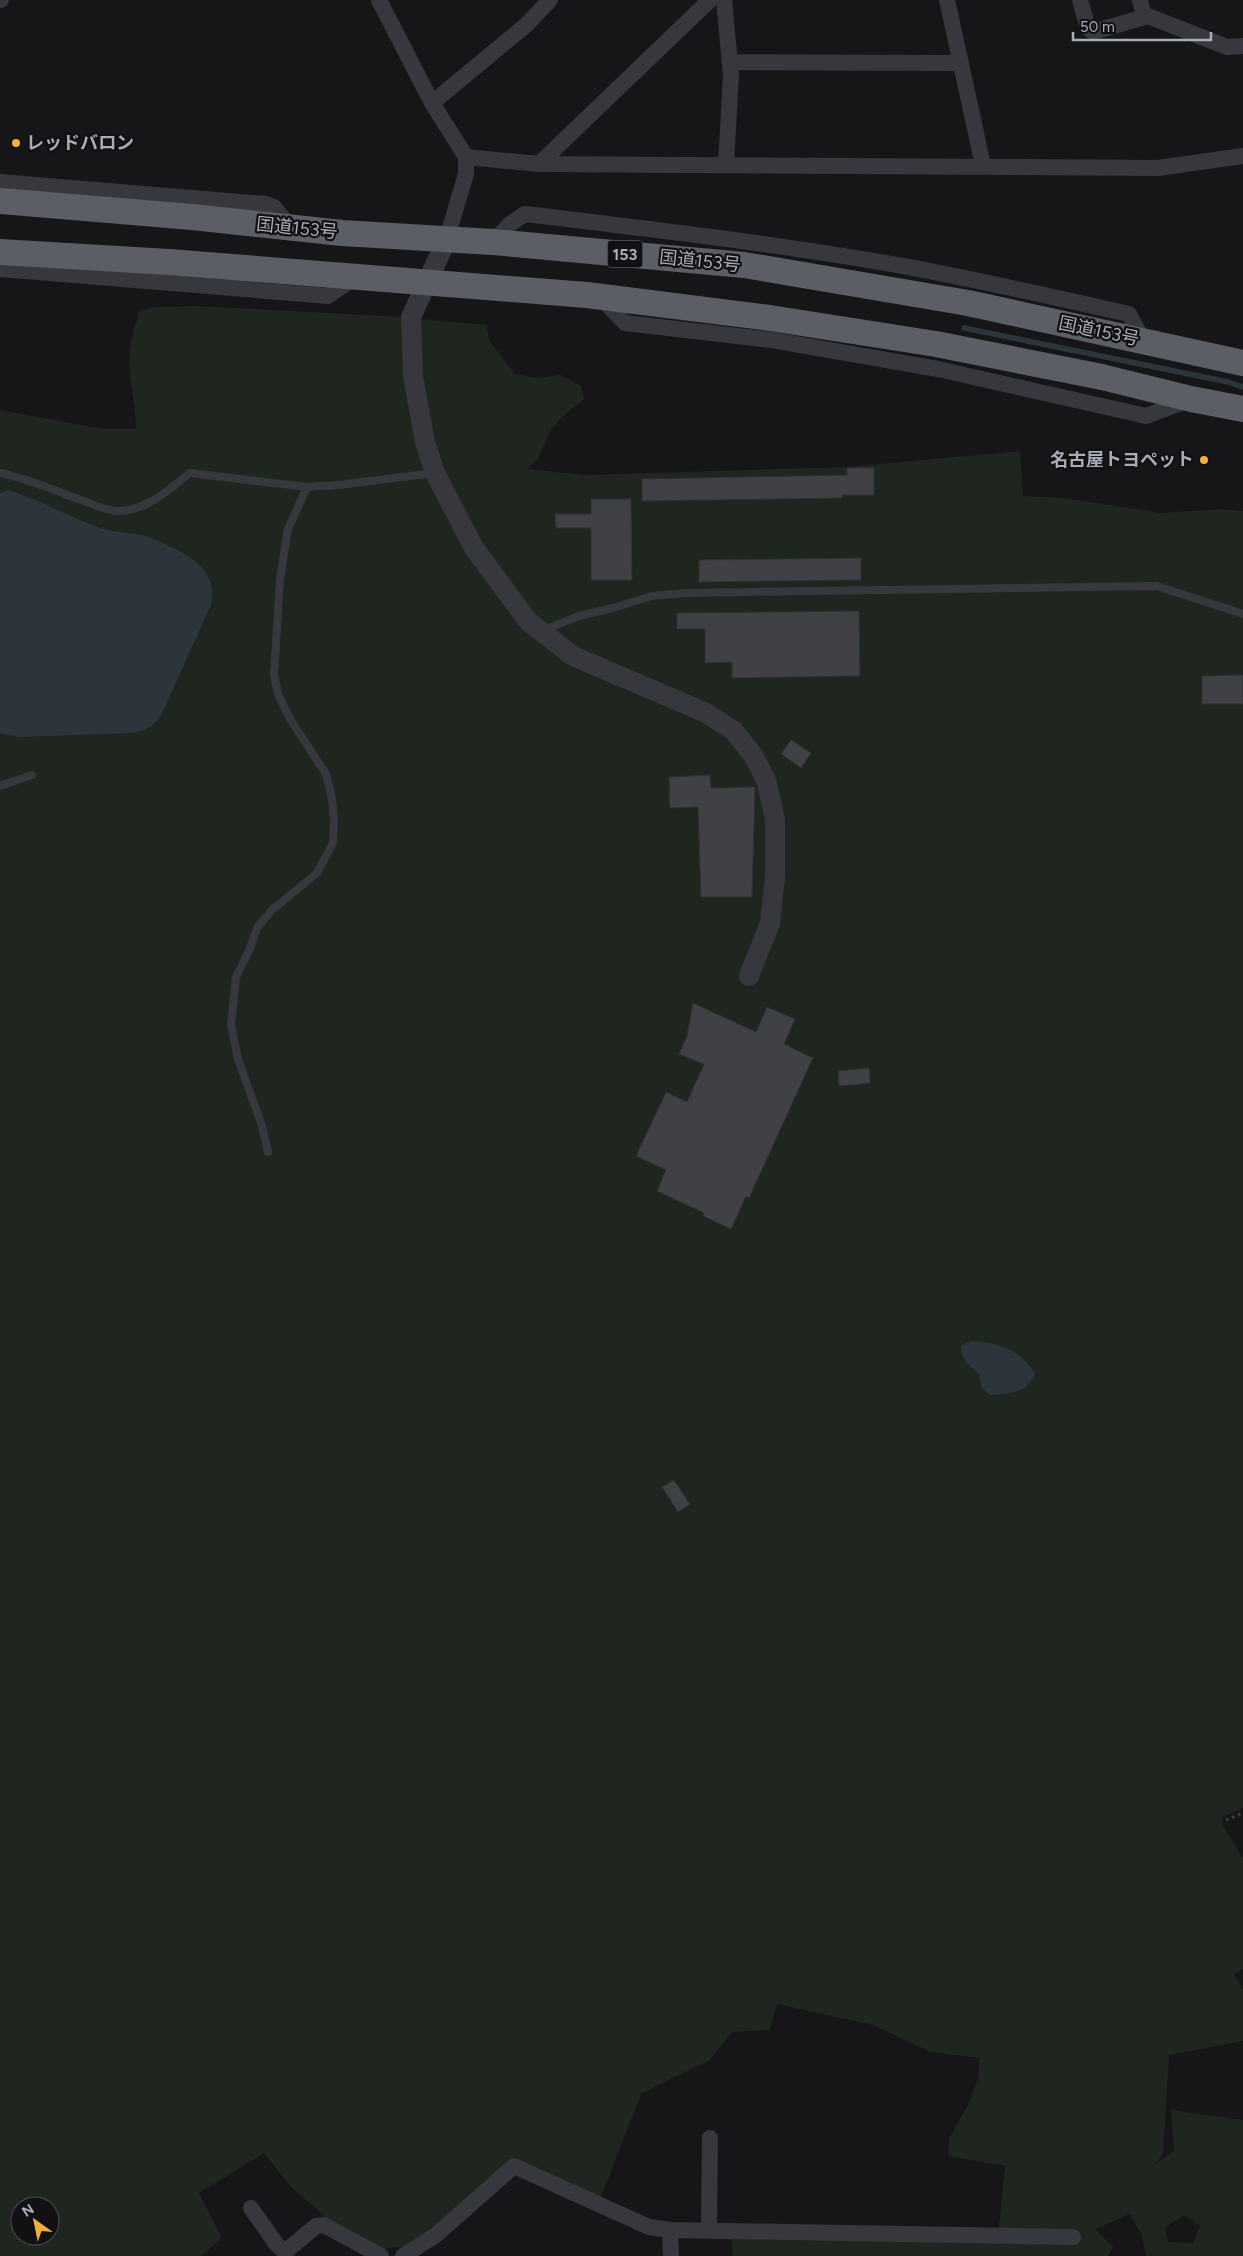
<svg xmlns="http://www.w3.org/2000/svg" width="1243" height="2256" viewBox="0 0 1243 2256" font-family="Figtree,'Noto Sans JP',sans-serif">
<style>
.green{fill:#1e261f;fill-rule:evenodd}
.water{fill:#2c353c}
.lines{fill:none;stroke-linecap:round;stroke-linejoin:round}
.stream{stroke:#2c353c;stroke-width:5.5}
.building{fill:#404145;stroke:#303034}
.path{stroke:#3d3f44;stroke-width:3;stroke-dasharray:2.5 4;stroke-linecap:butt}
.service{stroke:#37383d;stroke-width:8}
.minor{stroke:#37383d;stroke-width:16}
.tertiary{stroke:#37383d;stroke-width:20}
.trunk{stroke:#5b5e65;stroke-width:26}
.poi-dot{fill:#f2b134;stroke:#111113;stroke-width:2}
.labels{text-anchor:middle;stroke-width:4.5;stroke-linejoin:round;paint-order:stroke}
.shield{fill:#111113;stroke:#7b7e86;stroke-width:1}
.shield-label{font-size:16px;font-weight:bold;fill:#a8adb8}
.poi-label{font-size:18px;font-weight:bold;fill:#a8adb8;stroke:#111113;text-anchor:start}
.street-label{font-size:18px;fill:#a8adb8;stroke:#111113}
</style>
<rect width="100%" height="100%" fill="#161618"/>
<!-- green -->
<path class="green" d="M 197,306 L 386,316 L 487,325 L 489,340 L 515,374 L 536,378 L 561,375 L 581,386 L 584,399 L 562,417 L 550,431 L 538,459 L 527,469 L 584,475 L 846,467 L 1020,451 L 1023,496 L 1064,498 L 1161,513 L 1223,509 L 1243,511 L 1243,1808 L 1222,1817 L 1223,1826 L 1243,1858 L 1243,1969 L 1234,1974 L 1243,1990 L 1243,2041 L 1169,2055 L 1163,2155 L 1155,2164 L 1174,2151 L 1171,2110 L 1243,2120 L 1243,2256 L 1146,2256 L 1142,2236 L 1130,2214 L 1095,2229 L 1113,2247 L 1108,2256 L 733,2256 L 731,2234 L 998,2238 L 1005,2166 L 948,2156 L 949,2139 L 970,2101 L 979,2076 L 979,2058 L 931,2052 L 873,2025 L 777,2004 L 770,2030 L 732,2032 L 710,2060 L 641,2094 L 601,2197 L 516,2162 L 409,2246 L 382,2249 L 338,2228 L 291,2187 L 264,2153 L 199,2193 L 222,2238 L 201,2256 L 0,2256 L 0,410 L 103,429 L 136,429 C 136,402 127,376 130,350 C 131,337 136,324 139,312 L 153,307 ZM 20,2206 L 50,2206 L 50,2236 L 20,2236 ZM 1184,2215 L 1200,2226 L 1193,2243 L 1168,2242 L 1165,2228 Z"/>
<!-- water -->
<path class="water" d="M 8,490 C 40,500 68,516 100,528 C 114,533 130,532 145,536 C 153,538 162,543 169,546 C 195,558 218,573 211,605 L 164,709 C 157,724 150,729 134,733 L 19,737 L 0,733 L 0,493 Z
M 972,1341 C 999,1342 1019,1350 1035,1373 C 1029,1393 1008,1394 990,1395 L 981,1387 L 979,1374 C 970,1366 960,1359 961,1346 Z"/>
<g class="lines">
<!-- stream -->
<path class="stream" d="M 964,328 L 1228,382 L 1243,387"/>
</g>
<!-- building -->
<path class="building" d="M 847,468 L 874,468 L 874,495 L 842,495 L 842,498 L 642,501 L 642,479 L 847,475 Z
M 591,499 L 631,499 L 632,580 L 591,580 L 591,528 L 556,528 L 555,514 L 591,514 Z
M 861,558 L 861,580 L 699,582 L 699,560 Z
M 859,611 L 860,676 L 732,678 L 732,662 L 705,663 L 705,629 L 677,629 L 677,613 Z
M 1243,675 L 1243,704 L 1202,704 L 1202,676 Z
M 791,740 L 811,753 L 801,768 L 781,754 Z
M 710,775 L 711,788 L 755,787 L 752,897 L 701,897 L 698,807 L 670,808 L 669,777 Z
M 693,1003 L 756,1032 L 767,1007 L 795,1019 L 784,1044 L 813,1058 L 749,1198 L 746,1196 L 731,1229 L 703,1216 L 704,1213 L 657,1191 L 666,1170 L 636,1156 L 666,1092 L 687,1102 L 704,1064 L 679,1054 L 687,1036 Z
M 869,1068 L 870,1083 L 839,1086 L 838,1071 Z
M 674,1480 L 690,1504 L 678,1512 L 662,1487 Z"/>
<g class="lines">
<!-- path -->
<path class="path" d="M 1226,1820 L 1243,1813"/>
<!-- service -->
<path class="service" d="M 0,473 C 29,479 56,491 84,501 C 94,505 109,512 120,511 C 147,510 170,489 190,473 L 307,487 L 339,485 L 433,473
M 542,631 L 579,616 L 613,608 L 652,596 L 685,593 L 1157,586 L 1243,614
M 0,786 L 32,775
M 268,1152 L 262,1126 L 238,1059 L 231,1025 L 236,977 L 249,951 L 257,928 L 272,910 L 317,873 L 333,843 L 334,821 L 332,798 L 326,774 L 290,719 L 278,694 L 274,675 L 280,579 L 288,529 L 307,487"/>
<!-- minor -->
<path class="minor" d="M 0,0 L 1,0
M 379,0 L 432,103 L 466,157 L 466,174 L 446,241
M 724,0 L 731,75 L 726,165
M 947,0 L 983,165
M 1080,0 L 1088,28 L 1093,32 L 1148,16 L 1227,47 L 1243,46
M 1140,0 L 1144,17
M 730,62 L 961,63
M 432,103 L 525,26 L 550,0
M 466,157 L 539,164 L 1158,168 L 1243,156
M 539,164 L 710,0
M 0,182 L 266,204 L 274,207 L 291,228
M 493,242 L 510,224 L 525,214 C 651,229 778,244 903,266 C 979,280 1054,297 1129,314 L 1143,341
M 0,269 L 328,296 L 355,277
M 600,297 L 625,323 L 772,340 L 938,369 L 1146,416 L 1191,399
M 251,2208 L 277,2245 L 285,2252 L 316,2226 L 324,2225 L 381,2256
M 670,2230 L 671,2256
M 709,2231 L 710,2138
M 403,2256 L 436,2235 L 514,2166 L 649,2227 L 670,2230 L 1073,2237"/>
<!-- tertiary -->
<path class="tertiary" d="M 446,241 L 411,317 L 413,376 L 425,442 L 435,473 L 474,548 L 528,621 L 573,656 L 704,712 L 733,730 L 753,755 L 766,780 L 775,819 L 775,877 L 770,923 L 749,976"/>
<!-- trunk -->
<path class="trunk" d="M 0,201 L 192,217 L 342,233 L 493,242 L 744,265 L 968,303 L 1243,363
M 0,252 L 169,262 L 587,295 L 770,318 L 936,344 L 1102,377 L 1191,399 L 1243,409"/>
</g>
<!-- markers -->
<g class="poi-dot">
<circle cx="16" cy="143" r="5"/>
<circle cx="1204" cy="460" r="5"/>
</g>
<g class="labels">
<!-- shield labels -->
<rect class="shield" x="607.5" y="240.5" width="35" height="27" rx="4"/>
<g class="shield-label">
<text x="625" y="260">153</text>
</g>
<!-- poi labels -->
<g class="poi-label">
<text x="26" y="149">レッドバロン</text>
<text x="1194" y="466" text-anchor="end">名古屋トヨペット</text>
</g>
<!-- street labels -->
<g class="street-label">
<text transform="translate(297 228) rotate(6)" y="6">国道153号</text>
<text transform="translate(700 261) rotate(6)" y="6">国道153号</text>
<text transform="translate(1099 331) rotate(12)" y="6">国道153号</text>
</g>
</g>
<!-- north arrow -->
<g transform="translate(35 2221) rotate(327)"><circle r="24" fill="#111113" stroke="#4d4f55"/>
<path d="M0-4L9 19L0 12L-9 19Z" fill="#f2b134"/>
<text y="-8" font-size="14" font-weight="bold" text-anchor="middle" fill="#a8adb8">N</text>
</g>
<!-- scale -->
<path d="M1073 32v8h138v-8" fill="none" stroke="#a8adb8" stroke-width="2.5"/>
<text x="1080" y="32" font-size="15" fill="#a8adb8" stroke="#111113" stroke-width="4" paint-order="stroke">50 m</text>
</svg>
